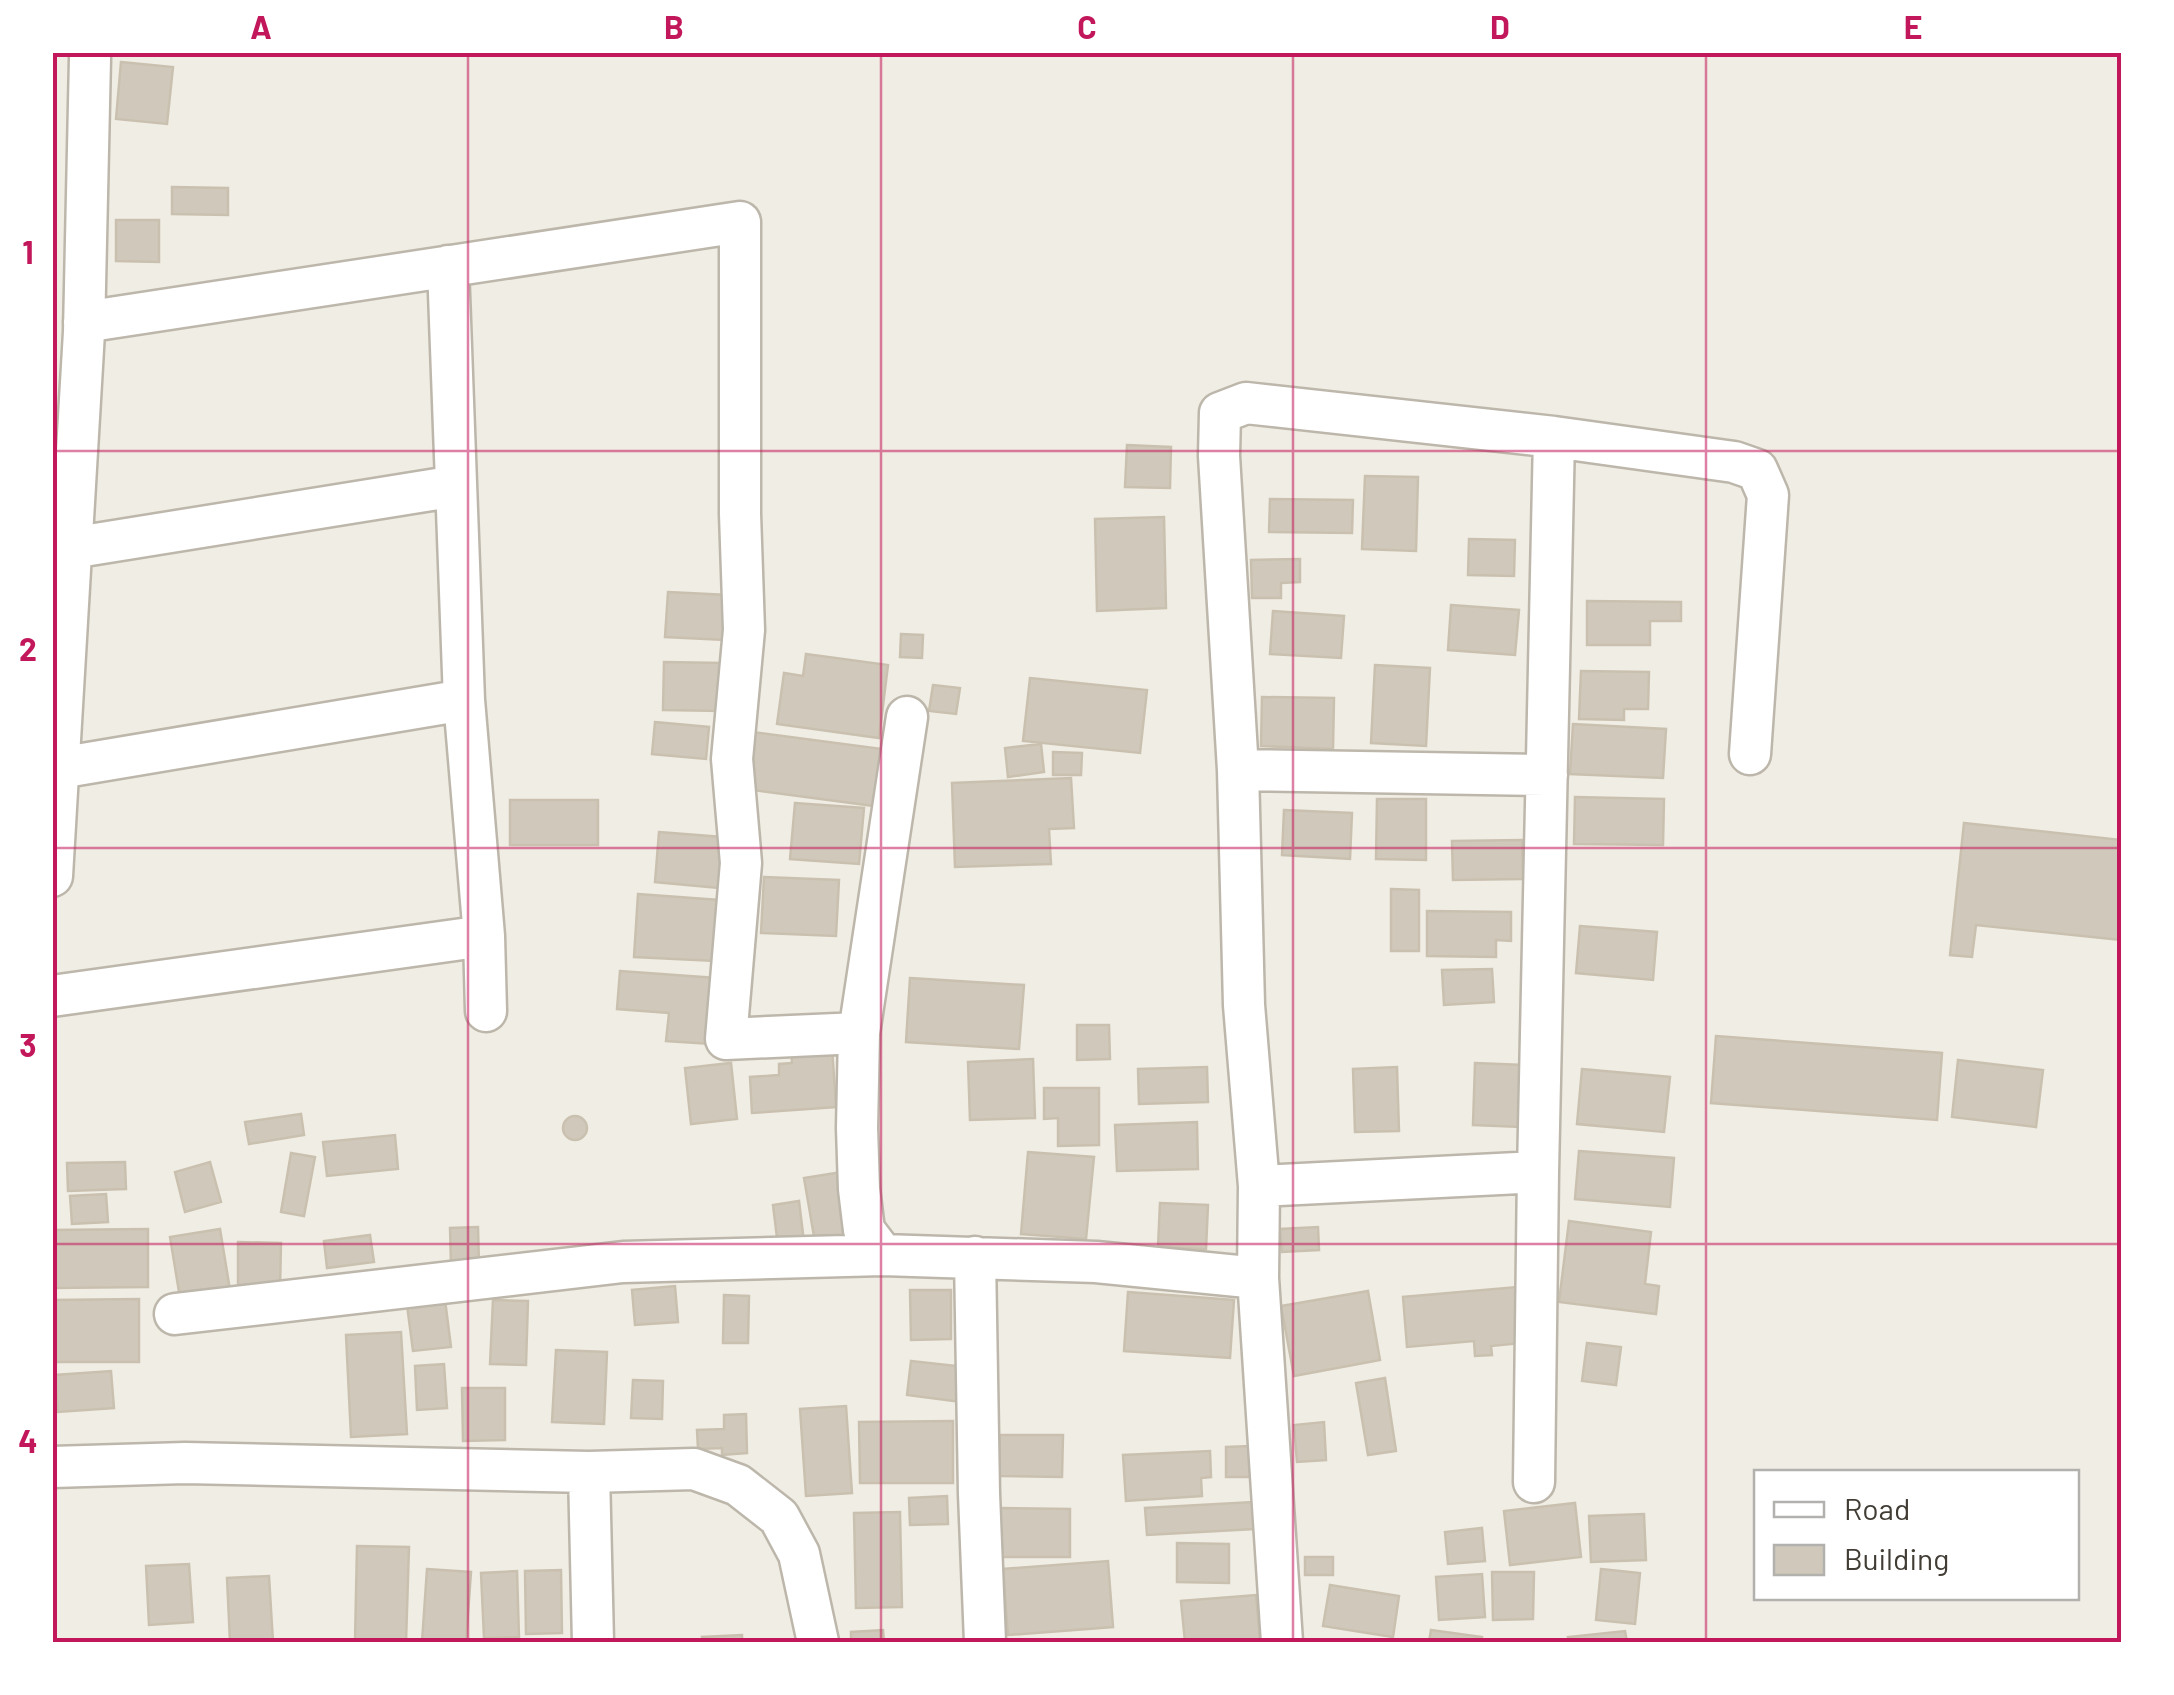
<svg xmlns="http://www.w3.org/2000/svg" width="2174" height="1695" viewBox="0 0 2174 1695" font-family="Barlow,sans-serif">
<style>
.building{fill:#d0c9bb;stroke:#cac0af;stroke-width:2.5}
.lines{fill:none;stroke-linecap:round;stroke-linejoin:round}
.street-casing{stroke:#bdb7ab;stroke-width:45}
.street{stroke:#fff;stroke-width:40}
.grid{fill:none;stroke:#c2185b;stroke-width:2.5;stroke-opacity:0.55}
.neatline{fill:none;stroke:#c2185b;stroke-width:4}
.grid-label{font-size:32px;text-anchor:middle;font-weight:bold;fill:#c2185b}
</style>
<rect width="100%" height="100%" fill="#f0ede4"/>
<!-- building -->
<path class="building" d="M 121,62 L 173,67 L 167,124 L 116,119 Z
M 172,187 L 228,188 L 228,215 L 172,214 Z
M 116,220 L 159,220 L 159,262 L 116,261 Z
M 1127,445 L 1171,447 L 1170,488 L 1125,487 Z
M 1365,476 L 1418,477 L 1416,551 L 1362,549 Z
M 1270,499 L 1353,500 L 1352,533 L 1269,532 Z
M 1164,517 L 1166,608 L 1097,611 L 1095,519 Z
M 1469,539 L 1515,540 L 1514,576 L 1468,575 Z
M 1300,559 L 1300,582 L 1281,583 L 1281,598 L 1252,598 L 1251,560 Z
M 668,592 L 728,595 L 725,640 L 665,637 Z
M 1587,601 L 1681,602 L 1681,621 L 1650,621 L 1650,645 L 1587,645 Z
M 1451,605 L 1519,610 L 1515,655 L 1448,650 Z
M 1273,611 L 1344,616 L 1341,658 L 1270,654 Z
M 901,634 L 923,635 L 922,658 L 900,657 Z
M 806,654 L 888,665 L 879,738 L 777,724 L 784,673 L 803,676 Z
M 664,662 L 723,663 L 722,711 L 663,710 Z
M 1375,665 L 1430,668 L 1426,746 L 1371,743 Z
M 1581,671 L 1649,672 L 1648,709 L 1624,709 L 1624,720 L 1579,719 Z
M 1030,678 L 1147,690 L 1140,753 L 1023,741 Z
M 933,685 L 960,688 L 956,714 L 929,711 Z
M 1262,697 L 1334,698 L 1333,749 L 1261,746 Z
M 655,722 L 709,727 L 706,759 L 652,754 Z
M 1573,724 L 1666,729 L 1663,778 L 1570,774 Z
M 752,732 L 882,749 L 874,806 L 745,789 Z
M 1041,744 L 1044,772 L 1008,777 L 1005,748 Z
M 1053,752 L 1082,753 L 1081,775 L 1053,775 Z
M 1071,778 L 1074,828 L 1049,829 L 1051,864 L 955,867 L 952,783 Z
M 1575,797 L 1664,799 L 1663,845 L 1574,844 Z
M 1377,799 L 1426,799 L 1426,860 L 1376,859 Z
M 510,800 L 598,800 L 598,845 L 510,845 Z
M 795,803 L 864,808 L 859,864 L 790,859 Z
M 1284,810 L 1352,813 L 1350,859 L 1282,855 Z
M 1964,823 L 2122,840 L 2122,940 L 1976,925 L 1972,957 L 1950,955 Z
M 659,832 L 722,837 L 718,888 L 655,882 Z
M 1522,840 L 1523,879 L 1453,880 L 1452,841 Z
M 764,877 L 839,880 L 836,936 L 761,933 Z
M 1391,889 L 1419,890 L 1419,951 L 1391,951 Z
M 638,894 L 719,900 L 715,961 L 634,957 Z
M 1427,911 L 1511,912 L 1511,941 L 1496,940 L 1496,957 L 1427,956 Z
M 1580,926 L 1657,932 L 1653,980 L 1576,973 Z
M 1492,969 L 1494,1002 L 1444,1005 L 1442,970 Z
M 620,971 L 716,978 L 711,1044 L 666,1041 L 669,1013 L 617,1009 Z
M 910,978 L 1024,985 L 1019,1049 L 906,1042 Z
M 1077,1025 L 1109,1025 L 1110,1059 L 1077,1060 Z
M 1716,1036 L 1942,1053 L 1937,1120 L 1711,1103 Z
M 832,1047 L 836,1107 L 752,1113 L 750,1077 L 779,1075 L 779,1064 L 792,1063 L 791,1050 Z
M 1033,1059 L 1035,1118 L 970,1120 L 968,1062 Z
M 1958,1060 L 2043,1070 L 2036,1127 L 1952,1117 Z
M 731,1063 L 737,1119 L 691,1124 L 685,1068 Z
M 1475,1063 L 1524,1065 L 1521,1127 L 1473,1125 Z
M 1207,1067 L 1208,1102 L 1139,1104 L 1138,1069 Z
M 1397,1067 L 1399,1131 L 1355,1132 L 1353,1069 Z
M 1582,1069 L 1670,1077 L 1664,1132 L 1577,1124 Z
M 1044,1088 L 1099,1088 L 1099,1145 L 1058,1146 L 1058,1118 L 1044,1119 Z
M 301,1114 L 304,1135 L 249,1144 L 245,1122 Z
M563 1128a12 12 0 1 1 24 0a12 12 0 1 1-24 0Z
M 1197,1122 L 1198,1169 L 1117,1171 L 1115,1125 Z
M 395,1135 L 398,1169 L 327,1176 L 323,1142 Z
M 1579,1151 L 1674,1158 L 1670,1207 L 1575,1199 Z
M 1028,1152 L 1094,1157 L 1086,1239 L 1021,1234 Z
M 291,1153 L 315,1157 L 304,1216 L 281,1212 Z
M 125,1162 L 126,1189 L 68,1191 L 67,1163 Z
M 210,1162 L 221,1202 L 185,1212 L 175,1172 Z
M 842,1172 L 852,1235 L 815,1242 L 804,1178 Z
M 106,1194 L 108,1222 L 72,1224 L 70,1196 Z
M 799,1201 L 804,1242 L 778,1246 L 773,1205 Z
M 1160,1203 L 1208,1205 L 1206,1249 L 1158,1247 Z
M 1569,1221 L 1651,1232 L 1645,1284 L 1659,1286 L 1656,1314 L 1559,1302 Z
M 478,1227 L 479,1265 L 451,1265 L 450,1228 Z
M 1318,1227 L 1319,1250 L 1282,1252 L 1280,1229 Z
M 148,1229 L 148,1287 L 52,1288 L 52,1230 Z
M 220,1229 L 230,1290 L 180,1298 L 170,1237 Z
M 370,1235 L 374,1262 L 327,1268 L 324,1241 Z
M 238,1242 L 281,1243 L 280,1289 L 238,1289 Z
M 675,1286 L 678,1322 L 635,1325 L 632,1290 Z
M 1517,1287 L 1522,1343 L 1491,1346 L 1492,1355 L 1475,1356 L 1474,1341 L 1407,1347 L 1403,1297 Z
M 910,1290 L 951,1290 L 951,1339 L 911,1340 Z
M 1368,1291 L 1380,1360 L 1294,1376 L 1281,1306 Z
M 1128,1292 L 1234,1300 L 1230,1358 L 1124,1351 Z
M 724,1295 L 749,1296 L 748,1343 L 723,1343 Z
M 139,1299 L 139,1362 L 52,1362 L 52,1300 Z
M 445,1300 L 451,1347 L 413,1351 L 407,1305 Z
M 493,1300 L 528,1301 L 526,1365 L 490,1364 Z
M 401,1332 L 407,1434 L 351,1437 L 346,1335 Z
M 1587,1343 L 1621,1347 L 1616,1385 L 1582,1381 Z
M 556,1350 L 607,1352 L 604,1424 L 552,1422 Z
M 911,1361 L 966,1367 L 962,1402 L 907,1395 Z
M 444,1364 L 447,1408 L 417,1410 L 415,1366 Z
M 111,1371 L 114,1408 L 58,1412 L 55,1375 Z
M 1385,1378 L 1396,1451 L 1368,1455 L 1356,1383 Z
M 633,1380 L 663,1381 L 662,1419 L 631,1418 Z
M 462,1388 L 505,1388 L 505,1440 L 463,1441 Z
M 846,1406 L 852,1493 L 806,1496 L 800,1409 Z
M 746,1414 L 747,1453 L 722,1455 L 722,1448 L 698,1449 L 697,1430 L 724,1429 L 724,1415 Z
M 953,1421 L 953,1483 L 860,1483 L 859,1422 Z
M 1324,1422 L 1326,1460 L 1297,1462 L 1294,1425 Z
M 1000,1435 L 1063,1435 L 1062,1477 L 999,1476 Z
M 1250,1446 L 1250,1477 L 1226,1477 L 1226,1447 Z
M 1210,1451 L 1211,1477 L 1201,1478 L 1202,1496 L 1126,1501 L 1123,1455 Z
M 947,1496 L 948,1524 L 910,1525 L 909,1498 Z
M 1253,1502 L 1254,1529 L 1147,1535 L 1145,1508 Z
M 1575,1503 L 1581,1557 L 1510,1565 L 1504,1511 Z
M 1000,1508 L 1070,1509 L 1070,1557 L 1000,1557 Z
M 900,1512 L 902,1607 L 856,1608 L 854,1513 Z
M 1644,1514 L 1646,1560 L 1591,1562 L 1589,1516 Z
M 1482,1528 L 1485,1561 L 1448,1564 L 1445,1532 Z
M 1177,1543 L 1229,1544 L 1229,1583 L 1177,1582 Z
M 357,1546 L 409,1547 L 406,1642 L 355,1642 Z
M 1305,1557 L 1333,1557 L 1333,1575 L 1305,1575 Z
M 1108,1561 L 1113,1627 L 1008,1635 L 1003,1569 Z
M 189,1564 L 193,1622 L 149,1625 L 146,1566 Z
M 427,1569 L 471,1572 L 466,1642 L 422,1642 Z
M 1601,1569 L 1640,1573 L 1635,1624 L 1596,1620 Z
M 561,1570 L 562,1633 L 526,1634 L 525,1571 Z
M 517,1571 L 519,1637 L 484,1638 L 481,1573 Z
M 1492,1572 L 1534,1572 L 1533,1619 L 1493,1620 Z
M 1482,1574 L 1485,1617 L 1439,1620 L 1436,1577 Z
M 269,1576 L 273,1642 L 230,1642 L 227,1578 Z
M 1330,1585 L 1399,1596 L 1393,1637 L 1323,1626 Z
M 1256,1595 L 1260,1642 L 1185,1642 L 1181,1601 Z
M 883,1630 L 884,1642 L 851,1642 L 851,1632 Z
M 1431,1630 L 1482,1637 L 1481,1642 L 1429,1642 Z
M 1625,1631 L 1627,1642 L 1569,1642 L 1568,1637 Z
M 742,1635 L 742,1642 L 703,1642 L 702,1637 Z"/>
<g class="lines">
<defs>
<path id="street" d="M 448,266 L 464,700 L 484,936 L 486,1011
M 84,322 L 740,222 L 740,514 L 744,630 L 732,759 L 741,863 L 726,1039 L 859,1033
M 71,548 L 456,486
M 907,717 L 859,1033 L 857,1128 L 859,1189 L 864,1230 L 883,1255 L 1096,1262 L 1258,1278
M 59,768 L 464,700
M 1238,770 L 1547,775
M 52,876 L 84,332 L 90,58
M 52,996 L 484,936
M 1259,1186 L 1538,1172
M 975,1257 L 979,1494 L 985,1642
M 175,1314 L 623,1262 L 883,1255
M 52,1467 L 185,1463 L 589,1472 L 694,1469 L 738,1485 L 779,1517 L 799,1554 L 818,1642
M 589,1472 L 593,1642
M 1534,1482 L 1538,1172 L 1554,437
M 1282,1642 L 1258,1278 L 1259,1186 L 1244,1005 L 1238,770 L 1219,456 L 1220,413 L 1246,403 L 1554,437 L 1734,462 L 1757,470 L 1768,495 L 1750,754"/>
</defs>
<!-- street casing -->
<use href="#street" class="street-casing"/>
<!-- street -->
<use href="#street" class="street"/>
</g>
<!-- grid -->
<path class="grid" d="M 468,52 L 468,1642M 881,52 L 881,1642M 1293,52 L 1293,1642M 1706,52 L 1706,1642M 52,451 L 2122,451M 52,848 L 2122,848M 52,1244 L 2122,1244"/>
<!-- border -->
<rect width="2174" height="1695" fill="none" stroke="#ffffff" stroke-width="110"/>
<!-- legend -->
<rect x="1754" y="1470" width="325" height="130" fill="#ffffff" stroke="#b3b1ae" stroke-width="2.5"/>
<rect x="1774" y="1502" width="50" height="15" fill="#ffffff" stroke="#b3b1ae" stroke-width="2.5"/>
<text x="1844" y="1520" font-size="30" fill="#413d35">Road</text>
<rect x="1774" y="1545" width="50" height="30" fill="#d0c9bb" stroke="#b3b1ae" stroke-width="2.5"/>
<text x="1844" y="1570" font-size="30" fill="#413d35">Building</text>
<rect x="55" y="55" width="2064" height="1585" class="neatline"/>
<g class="grid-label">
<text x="261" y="39">A</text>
<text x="674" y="39">B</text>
<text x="1087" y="39">C</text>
<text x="1500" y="39">D</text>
<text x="1913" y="39">E</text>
<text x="28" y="264">1</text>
<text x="28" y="661">2</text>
<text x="28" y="1057">3</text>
<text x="28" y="1453">4</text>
</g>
</svg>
